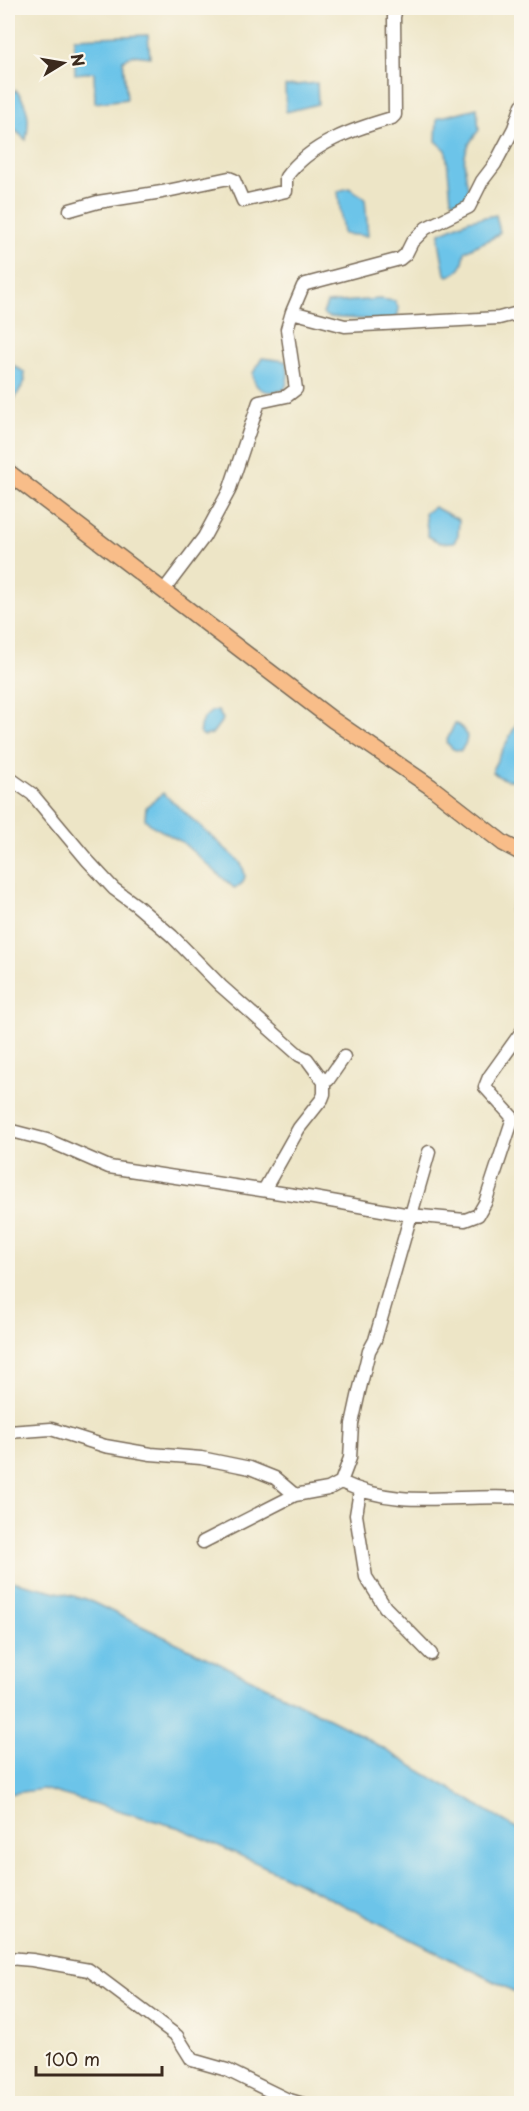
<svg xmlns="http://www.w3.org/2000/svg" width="529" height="2111" viewBox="0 0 529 2111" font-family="'Playpen Sans',sans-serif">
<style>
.water{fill:#6cc4e9;stroke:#547784;stroke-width:1.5}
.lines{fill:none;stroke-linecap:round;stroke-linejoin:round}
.minor-casing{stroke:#796b59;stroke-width:15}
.major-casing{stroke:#796b59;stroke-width:18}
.minor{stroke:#fff;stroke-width:12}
.major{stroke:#f8bd89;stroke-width:15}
</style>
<rect width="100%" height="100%" fill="#fbf7ec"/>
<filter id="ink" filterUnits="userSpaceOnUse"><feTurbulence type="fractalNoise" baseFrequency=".0167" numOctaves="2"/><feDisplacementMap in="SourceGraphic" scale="12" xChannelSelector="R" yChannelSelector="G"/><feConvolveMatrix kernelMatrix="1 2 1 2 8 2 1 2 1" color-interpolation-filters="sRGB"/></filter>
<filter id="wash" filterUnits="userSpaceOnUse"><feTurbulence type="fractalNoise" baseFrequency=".008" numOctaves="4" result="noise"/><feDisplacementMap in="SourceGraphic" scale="24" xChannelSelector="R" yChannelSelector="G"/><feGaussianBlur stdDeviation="1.35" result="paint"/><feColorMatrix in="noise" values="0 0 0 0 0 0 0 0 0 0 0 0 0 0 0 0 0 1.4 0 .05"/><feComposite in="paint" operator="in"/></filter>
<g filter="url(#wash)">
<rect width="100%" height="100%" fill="#ede5c6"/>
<!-- water -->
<path class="water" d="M 148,35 L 150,57 L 133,55 L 123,60 L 127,99 L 95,103 L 94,72 L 75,74 L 74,38 Z
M 317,83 L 318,104 L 286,112 L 285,86 Z
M 16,90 C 29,105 30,121 26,140 L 16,131 L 8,131 L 8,95 Z
M 477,108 L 479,130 C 457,155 465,168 470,198 L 456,203 L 451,199 L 446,150 L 436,141 L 437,118 Z
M 349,188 L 365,198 L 368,236 L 343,234 L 338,191 Z
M 496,215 L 500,232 C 495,240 475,244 465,252 C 463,266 462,271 448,276 L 445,274 L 439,241 L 440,233 L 469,220 Z
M 380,299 L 395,301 L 399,309 L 397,318 L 392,321 L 328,317 L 323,314 L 327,303 Z
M 262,358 L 285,361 C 290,368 288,383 284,390 C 268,394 253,392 253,373 Z
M 8,362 L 24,372 L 25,381 L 8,410 Z
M 434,507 L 459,520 L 458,535 L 454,542 L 440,543 L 428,536 L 425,513 Z
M 212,711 L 218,711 L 223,719 L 212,734 L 204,736 L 200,733 C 198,723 205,716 212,711 Z
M 521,720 L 521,772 L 515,780 C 507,781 499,778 493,772 L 493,768 L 517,723 Z
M 455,723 C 468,730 471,739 460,751 L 453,749 L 446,742 Z
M 163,793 L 239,861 C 246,872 249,883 234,888 L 182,842 L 151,825 L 145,819 L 146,807 Z
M 521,879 L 522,879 L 521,920 L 510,912 Z
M 8,1580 L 86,1599 L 247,1677 L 354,1731 L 521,1831 L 521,1995 L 296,1881 L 180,1828 L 43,1789 L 8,1794 Z"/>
</g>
<g filter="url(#ink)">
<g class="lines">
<defs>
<path id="minor" d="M 70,210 L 98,202 L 162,192 L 229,178 L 234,180 L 243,201 L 286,191 L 286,177 C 311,143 354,129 392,118 L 395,115 L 394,17 L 396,8
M 292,312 L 303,286 L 306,284 L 400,259 L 406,254 L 412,242 L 426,228 L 469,207 L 482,181 L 495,164 L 514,128 L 522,105
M 164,590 L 204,537 L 229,491 L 259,402 L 287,396 L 296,389 L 287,329 L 292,312 L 345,326 L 499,318 L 522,312
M 8,777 L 32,794 L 88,861 L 114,889 L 136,905 L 172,936 L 221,986 L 299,1055 L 307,1059 L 324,1082 L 328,1080 L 344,1057
M 8,1130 L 47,1140 L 109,1167 L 314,1198 L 410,1215 L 465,1220 L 478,1215 L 485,1203 L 513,1118 L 485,1087 L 489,1077 L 522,1031
M 429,1152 L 375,1340 L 369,1351 L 359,1392 L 352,1424 L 350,1458 L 341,1482 C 401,1511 458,1493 522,1498
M 264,1190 L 299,1128 L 322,1099 L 324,1094 L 324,1082
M 8,1432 L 51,1429 L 105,1446 L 151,1454 L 201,1458 L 250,1468 L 275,1478 L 295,1495 L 328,1489 L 341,1482
M 360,1491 L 356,1515 L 366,1577 L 385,1607 L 431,1654
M 203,1542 L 295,1495
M 8,1958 L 32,1960 L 89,1970 L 177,2036 L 192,2060 L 227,2070 L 286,2099 L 303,2104"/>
<path id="major" d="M 8,472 L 333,720 L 431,787 L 503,843 L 522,853"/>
</defs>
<!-- minor casing -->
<use href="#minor" class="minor-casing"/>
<!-- major casing -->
<use href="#major" class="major-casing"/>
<!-- minor -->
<use href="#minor" class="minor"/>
<!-- major -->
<use href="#major" class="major"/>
</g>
</g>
<!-- margin -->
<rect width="529" height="2111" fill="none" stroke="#fbf7ec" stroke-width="30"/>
<!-- north arrow -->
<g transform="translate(63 63) rotate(79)" stroke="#fbf7ec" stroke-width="4.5" paint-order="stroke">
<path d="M0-4.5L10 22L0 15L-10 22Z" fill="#3b2a1e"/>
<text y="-9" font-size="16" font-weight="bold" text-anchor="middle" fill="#3b2a1e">N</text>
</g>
<!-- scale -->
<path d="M36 2066v9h126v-9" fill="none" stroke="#3b2a1e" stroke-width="3"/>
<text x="45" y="2066" font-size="18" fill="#3b2a1e" stroke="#fbf7ec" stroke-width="4.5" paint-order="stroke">100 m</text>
</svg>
